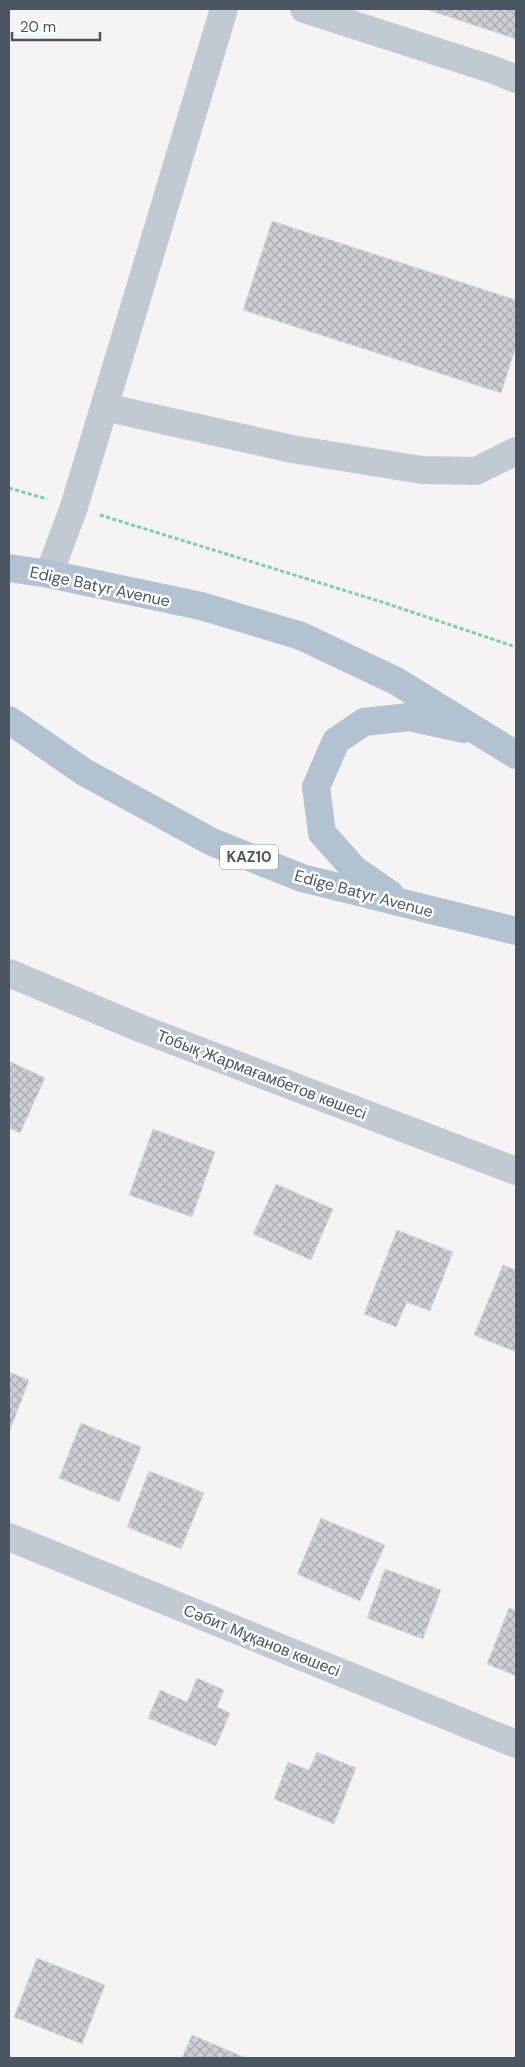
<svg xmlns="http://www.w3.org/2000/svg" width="525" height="2067" viewBox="0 0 525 2067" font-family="'DM Sans',sans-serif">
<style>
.building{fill:url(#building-cross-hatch);stroke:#d7d9de}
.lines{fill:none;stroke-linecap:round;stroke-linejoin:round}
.path{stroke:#7ad0a6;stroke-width:3;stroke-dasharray:4 2.5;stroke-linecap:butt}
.minor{stroke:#c1cad2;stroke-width:28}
.major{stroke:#b3c2d1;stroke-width:28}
.labels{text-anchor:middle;stroke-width:5;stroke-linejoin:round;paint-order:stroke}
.shield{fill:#fff;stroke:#808990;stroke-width:1}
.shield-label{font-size:15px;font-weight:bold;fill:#4a5661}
.street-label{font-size:16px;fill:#4a5661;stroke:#fff}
</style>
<defs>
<pattern id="building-cross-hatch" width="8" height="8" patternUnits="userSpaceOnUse" patternTransform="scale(1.25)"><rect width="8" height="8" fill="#cdcfd5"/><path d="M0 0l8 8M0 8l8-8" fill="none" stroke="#a8abb0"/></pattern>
</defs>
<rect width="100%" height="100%" fill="#f5f3f3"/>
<!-- building -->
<path class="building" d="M 425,9 L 516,9 L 516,39 Z
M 272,221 L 516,300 L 516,346 L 501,393 L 243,310 Z
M 9,1061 L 45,1078 L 20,1133 L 9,1128 Z
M 153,1129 L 215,1152 L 192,1217 L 129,1195 Z
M 276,1184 L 333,1209 L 311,1260 L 253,1234 Z
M 397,1230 L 453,1252 L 430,1311 L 407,1302 L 396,1327 L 364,1314 Z
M 503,1265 L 516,1270 L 516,1352 L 474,1335 Z
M 9,1372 L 29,1380 L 9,1433 Z
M 81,1423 L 141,1447 L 119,1502 L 59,1478 Z
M 149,1471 L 204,1493 L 181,1549 L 127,1527 Z
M 321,1518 L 385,1545 L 360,1601 L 297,1574 Z
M 385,1569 L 441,1590 L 423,1639 L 367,1618 Z
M 509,1608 L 516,1611 L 516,1676 L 487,1664 Z
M 197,1678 L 224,1690 L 217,1707 L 230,1713 L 216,1746 L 148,1718 L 160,1690 L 187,1702 Z
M 317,1752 L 356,1768 L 334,1824 L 274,1799 L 288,1762 L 309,1770 Z
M 37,1958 L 105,1985 L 82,2044 L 14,2017 Z
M 192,2035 L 246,2058 L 182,2058 Z"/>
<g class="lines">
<!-- path -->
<path class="path" d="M 9,488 L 47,499
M 100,515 L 382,602 L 516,647"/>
<!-- minor -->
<path class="minor" d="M 304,9 L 494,70 L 516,79
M 104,407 L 292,449 L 422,470 L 476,471 L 516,451
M 49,574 L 74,507 L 224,9
M 9,973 L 142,1029 L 516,1171
M 9,1537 L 516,1744"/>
<!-- major -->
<path class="major" d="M 9,568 L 49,574 L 201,606 L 301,636 L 396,681 L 516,755
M 9,720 L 84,772 L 212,842 L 302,878 L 516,931
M 390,894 L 355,870 L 322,833 L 316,787 L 336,741 L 364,722 L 409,717 L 464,729"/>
</g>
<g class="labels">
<!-- shield labels -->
<rect class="shield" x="220" y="844.5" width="58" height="25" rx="4"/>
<g class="shield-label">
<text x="249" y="862">KAZ10</text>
</g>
<!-- street labels -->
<g class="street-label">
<text transform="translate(100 586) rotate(12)" y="6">Edige Batyr Avenue</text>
<text transform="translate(364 893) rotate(15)" y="6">Edige Batyr Avenue</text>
<text transform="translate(262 1074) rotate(21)" y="6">Тобық Жармағамбетов көшесі</text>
<text transform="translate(262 1640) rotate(22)" y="6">Сәбит Мұқанов көшесі</text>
</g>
</g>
<!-- border -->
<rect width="525" height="2067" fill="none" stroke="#4a5661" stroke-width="20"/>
<!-- scale -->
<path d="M12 32v8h88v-8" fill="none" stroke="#4a5661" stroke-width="2.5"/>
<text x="20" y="32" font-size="15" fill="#4a5661" stroke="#ffffff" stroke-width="4" paint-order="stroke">20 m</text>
</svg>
